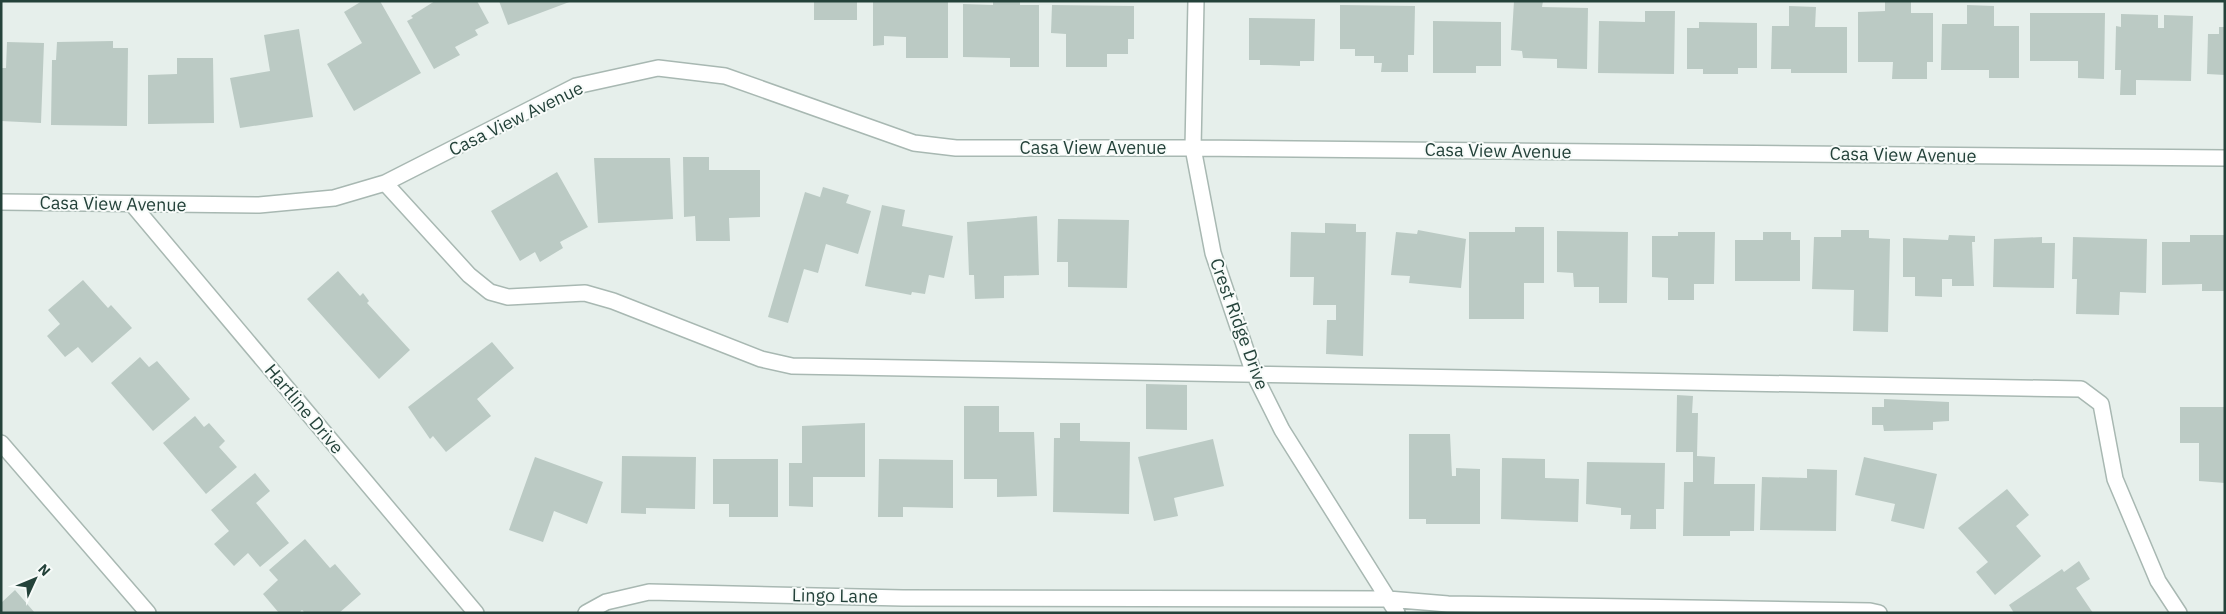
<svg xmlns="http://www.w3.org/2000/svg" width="2226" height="614" viewBox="0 0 2226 614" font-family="'IBM Plex Sans',sans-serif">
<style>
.building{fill:#bbcac4}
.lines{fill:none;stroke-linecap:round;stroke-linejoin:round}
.minor-casing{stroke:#a8b8b2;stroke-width:18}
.minor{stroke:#fff;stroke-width:15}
.labels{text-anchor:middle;stroke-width:4;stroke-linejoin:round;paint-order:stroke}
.street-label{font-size:18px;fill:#24423a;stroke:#f7fbf9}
</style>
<rect width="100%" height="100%" fill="#e6efeb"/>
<!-- building -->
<path class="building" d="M 362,1 L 380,1 L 421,73 L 354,111 L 327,64 L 362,43 L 344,12 Z
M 435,1 L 477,1 L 489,23 L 475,30 L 478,35 L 455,47 L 460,55 L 434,69 L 407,21 L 413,18 L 411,16 Z
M 499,1 L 572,1 L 508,25 Z
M 814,1 L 857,1 L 857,20 L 814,20 Z
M 873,1 L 948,1 L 948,58 L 906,58 L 906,37 L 884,36 L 884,45 L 873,46 Z
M 993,1 L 1020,1 L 1020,5 L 1039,5 L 1039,67 L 1010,67 L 1010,58 L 963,57 L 963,4 L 993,5 Z
M 1514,1 L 1543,1 L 1542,7 L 1588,8 L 1587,69 L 1557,68 L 1557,59 L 1523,58 L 1522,51 L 1511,50 Z
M 1885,1 L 1911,1 L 1911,13 L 1933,13 L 1933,62 L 1927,62 L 1927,79 L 1892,79 L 1893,62 L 1858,62 L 1858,12 L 1885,11 Z
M 1052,5 L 1134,6 L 1134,39 L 1128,39 L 1128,54 L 1107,54 L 1107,67 L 1066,67 L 1066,34 L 1051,33 Z
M 1340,5 L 1415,6 L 1414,55 L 1408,55 L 1408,72 L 1381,72 L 1382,63 L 1374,63 L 1374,56 L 1355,56 L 1355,49 L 1340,49 Z
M 1967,5 L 1994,6 L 1994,26 L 2019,26 L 2019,78 L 1989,78 L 1989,70 L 1941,70 L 1942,24 L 1967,24 Z
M 1789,6 L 1816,7 L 1815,27 L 1847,27 L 1847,73 L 1791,73 L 1791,69 L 1771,69 L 1772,26 L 1789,26 Z
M 1645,11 L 1675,11 L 1674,74 L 1598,73 L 1599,21 L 1645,22 Z
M 2030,13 L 2105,13 L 2104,79 L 2078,78 L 2078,61 L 2030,61 Z
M 2121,14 L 2158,15 L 2158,28 L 2164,28 L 2164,15 L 2193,16 L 2191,81 L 2136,80 L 2136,95 L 2120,95 L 2121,70 L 2115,70 L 2116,26 L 2121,27 Z
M 1249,18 L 1315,19 L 1314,61 L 1300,61 L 1300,66 L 1270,65 L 1260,65 L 1260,60 L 1249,60 Z
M 1433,21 L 1501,22 L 1501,66 L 1476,66 L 1476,73 L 1433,73 Z
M 1699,22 L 1757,23 L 1757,68 L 1738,68 L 1738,74 L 1703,74 L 1703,69 L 1687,69 L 1687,28 L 1699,28 Z
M 2219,27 L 2225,27 L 2225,75 L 2207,74 L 2208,34 L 2219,34 Z
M 299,29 L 313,117 L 240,128 L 230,78 L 270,71 L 264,35 Z
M 113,41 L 113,48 L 128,48 L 127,126 L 51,125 L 52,60 L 56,60 L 57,42 Z
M 7,42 L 44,43 L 41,123 L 1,121 L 1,68 L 6,68 Z
M 177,58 L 213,58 L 214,123 L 148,124 L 148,75 L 177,74 Z
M 683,157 L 709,157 L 709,170 L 760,170 L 760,217 L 729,218 L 730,241 L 696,241 L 695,216 L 684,217 Z
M 594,158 L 670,158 L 673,219 L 598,223 Z
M 557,172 L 588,227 L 560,242 L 563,248 L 540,262 L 535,252 L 520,261 L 491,211 Z
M 823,187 L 849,195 L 846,203 L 871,211 L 858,254 L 826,244 L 818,273 L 804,269 L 788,323 L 768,317 L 805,192 L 820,197 Z
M 882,205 L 905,210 L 902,226 L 953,236 L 944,278 L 929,275 L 925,294 L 912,292 L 911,295 L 865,286 Z
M 1037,216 L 1039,275 L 1004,276 L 1004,298 L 975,299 L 974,275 L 969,275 L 967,222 Z
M 1058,219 L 1129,220 L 1127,288 L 1068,287 L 1068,262 L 1057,262 Z
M 1325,223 L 1356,224 L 1356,232 L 1366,232 L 1363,356 L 1326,354 L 1327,320 L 1336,320 L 1336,305 L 1313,305 L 1314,277 L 1290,277 L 1291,232 L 1325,233 Z
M 1515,227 L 1544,227 L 1544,283 L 1524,283 L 1524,319 L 1469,319 L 1469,232 L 1515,232 Z
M 1418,230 L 1466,239 L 1461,288 L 1409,283 L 1410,276 L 1391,275 L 1396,232 L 1417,234 Z
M 1841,230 L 1869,230 L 1869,238 L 1890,239 L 1888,332 L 1853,331 L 1854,290 L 1812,289 L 1814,237 L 1841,237 Z
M 1557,231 L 1628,232 L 1627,303 L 1599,303 L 1599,287 L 1574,287 L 1573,273 L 1557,272 Z
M 1678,232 L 1715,232 L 1714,284 L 1694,284 L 1694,300 L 1668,300 L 1668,278 L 1652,277 L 1652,236 L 1678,236 Z
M 1763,232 L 1791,232 L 1791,240 L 1800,240 L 1800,281 L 1735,281 L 1735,240 L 1763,240 Z
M 1949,235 L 1975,236 L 1975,242 L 1972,242 L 1974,286 L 1952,286 L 1952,279 L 1942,279 L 1942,297 L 1915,296 L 1915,277 L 1903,277 L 1903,238 L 1948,240 Z
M 2190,235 L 2225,235 L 2225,291 L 2202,291 L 2202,284 L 2162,285 L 2162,242 L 2190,242 Z
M 2042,237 L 2042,243 L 2055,243 L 2054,288 L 1993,287 L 1994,239 Z
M 2073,237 L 2147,239 L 2146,293 L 2120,292 L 2119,315 L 2076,314 L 2077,279 L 2072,279 Z
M 338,271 L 360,296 L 363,293 L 369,301 L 367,303 L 410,350 L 379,379 L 307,299 Z
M 83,280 L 108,308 L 111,305 L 132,328 L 92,363 L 78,347 L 65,357 L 47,336 L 60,324 L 48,310 Z
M 492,342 L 514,368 L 477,399 L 491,416 L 446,452 L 433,436 L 430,439 L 408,407 Z
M 140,357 L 149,367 L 157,361 L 190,399 L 153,431 L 111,383 Z
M 1146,384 L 1187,385 L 1187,430 L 1146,429 Z
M 1677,395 L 1693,396 L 1692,413 L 1698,413 L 1697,456 L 1715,457 L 1714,484 L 1755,484 L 1754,531 L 1730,531 L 1730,536 L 1683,536 L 1684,482 L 1693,482 L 1693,452 L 1676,452 Z
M 1884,399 L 1949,402 L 1949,421 L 1933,422 L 1933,430 L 1884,431 L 1883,425 L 1872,425 L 1872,407 L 1884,407 Z
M 964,406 L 999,406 L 999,432 L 1034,432 L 1037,496 L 997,497 L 997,479 L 964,479 Z
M 2180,407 L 2225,407 L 2225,483 L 2199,481 L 2199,443 L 2180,443 Z
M 195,416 L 204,427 L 209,423 L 225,441 L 219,447 L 237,467 L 206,494 L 163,443 Z
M 865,423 L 865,477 L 813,477 L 813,507 L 789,506 L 789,463 L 802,463 L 802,426 Z
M 1060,423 L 1080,423 L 1080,441 L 1130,442 L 1129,514 L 1053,512 L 1054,438 L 1060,438 Z
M 1409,434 L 1450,434 L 1452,476 L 1456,476 L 1456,468 L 1480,469 L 1480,524 L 1426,524 L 1426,519 L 1409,519 Z
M 1213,439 L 1224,486 L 1174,498 L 1178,516 L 1154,521 L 1138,457 Z
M 622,456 L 696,457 L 695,509 L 646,508 L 646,514 L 621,513 Z
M 535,457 L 603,482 L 587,524 L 554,511 L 543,542 L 509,530 Z
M 1864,457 L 1937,474 L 1924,529 L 1891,521 L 1895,504 L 1855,495 Z
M 1502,458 L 1545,459 L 1545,478 L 1579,479 L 1578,522 L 1501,519 Z
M 713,459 L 778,459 L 778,517 L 729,517 L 729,504 L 713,504 Z
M 879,459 L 953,460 L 953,508 L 903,507 L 903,517 L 878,517 Z
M 1587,462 L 1665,463 L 1664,509 L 1656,509 L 1656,529 L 1630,529 L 1631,515 L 1621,515 L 1621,508 L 1586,504 Z
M 1807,469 L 1837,470 L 1836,531 L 1760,530 L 1762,477 L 1807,478 Z
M 255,473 L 270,491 L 256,503 L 289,543 L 260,567 L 248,553 L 234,566 L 214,544 L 229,531 L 211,510 Z
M 2007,489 L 2029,515 L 2016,526 L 2041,556 L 1995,595 L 1976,572 L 1988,562 L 1958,528 Z
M 305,539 L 330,568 L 335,564 L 361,594 L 339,613 L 305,613 L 302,610 L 299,613 L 279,613 L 263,594 L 278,580 L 269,570 Z
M 2079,561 L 2090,579 L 2076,588 L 2093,613 L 2014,613 L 2009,605 L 2062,569 L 2064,572 Z
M 15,590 L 35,613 L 1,613 L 1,603 Z"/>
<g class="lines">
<defs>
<path id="minor" d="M 1196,1 L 1193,148 L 1213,253 L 1254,374 L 1282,430 L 1397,613
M 385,183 L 469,275 L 490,292 L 508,297 L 585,293 L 613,301 L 761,359 L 792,366 L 2081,389 L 2101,404 L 2115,479 L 2158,581 L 2179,613
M 1,202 L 259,205 L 334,198 L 385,183 L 576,86 L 658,68 L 725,76 L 914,143 L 956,148 L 1193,148 L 2225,158
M 132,204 L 476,613
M 1,443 L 148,613
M 586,613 L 606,602 L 649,592 L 903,598 L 1388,599 L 1448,604 L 1870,611 L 1879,613"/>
</defs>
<!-- minor casing -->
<use href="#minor" class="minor-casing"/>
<!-- minor -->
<use href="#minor" class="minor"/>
</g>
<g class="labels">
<!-- street labels -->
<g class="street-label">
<text transform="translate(516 119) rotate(-26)" y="6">Casa View Avenue</text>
<text x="1093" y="154">Casa View Avenue</text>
<text transform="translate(1498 151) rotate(1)" y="6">Casa View Avenue</text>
<text transform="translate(1903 155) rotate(1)" y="6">Casa View Avenue</text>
<text transform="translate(113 204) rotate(1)" y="6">Casa View Avenue</text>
<text transform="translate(1239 324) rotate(70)" y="6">Crest Ridge Drive</text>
<text transform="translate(304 409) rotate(50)" y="6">Hartline Drive</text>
<text transform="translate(835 596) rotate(1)" y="6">Lingo Lane</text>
</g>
</g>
<!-- border -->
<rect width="2226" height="614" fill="none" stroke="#24423a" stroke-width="5"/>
<!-- north arrow -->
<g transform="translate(35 579) rotate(46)" stroke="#f7fbf9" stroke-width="4" paint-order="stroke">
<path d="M0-4L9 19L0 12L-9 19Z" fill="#24423a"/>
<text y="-8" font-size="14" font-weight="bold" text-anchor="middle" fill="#24423a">N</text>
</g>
</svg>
